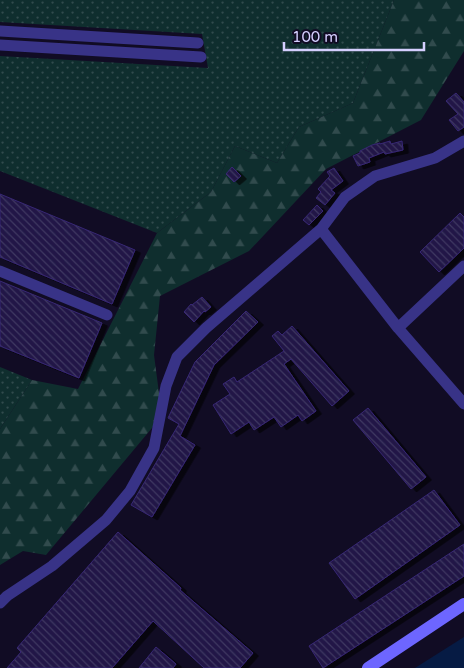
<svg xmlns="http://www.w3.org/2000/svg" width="464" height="668" viewBox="0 0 464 668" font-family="'Varela Round',sans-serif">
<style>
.grass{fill:url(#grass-dots)}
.forest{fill:url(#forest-firs)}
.water{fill:#061b44}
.building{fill:url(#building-back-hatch);stroke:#372774;filter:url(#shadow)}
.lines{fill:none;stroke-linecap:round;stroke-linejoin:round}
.street{stroke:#383387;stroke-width:11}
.secondary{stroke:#6d66ff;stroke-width:12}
</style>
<defs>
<pattern id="grass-dots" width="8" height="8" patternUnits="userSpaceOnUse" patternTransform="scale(1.25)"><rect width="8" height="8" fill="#0f2e2e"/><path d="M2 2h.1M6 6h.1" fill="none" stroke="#314b4d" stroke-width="1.8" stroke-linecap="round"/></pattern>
<pattern id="forest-firs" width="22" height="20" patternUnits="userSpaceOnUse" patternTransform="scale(1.25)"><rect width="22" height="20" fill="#0f2e2e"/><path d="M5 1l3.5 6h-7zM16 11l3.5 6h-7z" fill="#314b4d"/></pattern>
<pattern id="building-back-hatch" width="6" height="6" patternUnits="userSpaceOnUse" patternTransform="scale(1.25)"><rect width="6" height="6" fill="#211746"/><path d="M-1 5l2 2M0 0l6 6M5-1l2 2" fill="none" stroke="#403862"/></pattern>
<filter id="shadow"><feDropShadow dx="5.5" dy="3" stdDeviation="0" flood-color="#0009"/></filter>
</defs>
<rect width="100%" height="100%" fill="#110c24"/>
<!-- grass -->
<path class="grass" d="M 0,0 L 394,0 L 353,103 L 299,127 L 277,163 L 235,146 L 211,192 L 157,233 L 0,171 L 0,56 L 208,68 L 202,34 L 0,22 Z
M 0,367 L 32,380 L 0,429 Z"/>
<!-- forest -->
<path class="forest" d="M 394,0 L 464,0 L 464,51 L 421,120 L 326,169 L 249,251 L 160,296 L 154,355 L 162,416 L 46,555 L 23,551 L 0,565 L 0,429 L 32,380 L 78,389 L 157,233 L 211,192 L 235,146 L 277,163 L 299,127 L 353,103 Z"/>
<!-- water -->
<path class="water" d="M 464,637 L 464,668 L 415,668 Z"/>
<!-- building -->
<path class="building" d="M 456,93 L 464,102 L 464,127 L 458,131 L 449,120 L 458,114 L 446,101 Z
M 390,141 L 391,144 L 402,141 L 403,150 L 385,154 L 384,152 L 369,158 L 370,162 L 358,166 L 353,156 L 360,153 L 360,151 L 372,145 L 380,143 L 380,144 Z
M 232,167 L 241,176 L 234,182 L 226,174 Z
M 334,168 L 343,181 L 331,190 L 335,193 L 325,205 L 316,198 L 321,192 L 318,189 L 330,176 L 327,172 Z
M 0,194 L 135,250 L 112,304 L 0,257 Z
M 317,205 L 323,211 L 309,225 L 303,220 Z
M 460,213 L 464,217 L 464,248 L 439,272 L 420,252 Z
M 0,281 L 102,323 L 79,378 L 0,346 Z
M 202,297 L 211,307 L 205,312 L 204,311 L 194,322 L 184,312 L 191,304 L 192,305 Z
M 246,311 L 258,322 L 214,365 L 180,436 L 195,445 L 152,517 L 131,505 L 179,424 L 168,418 L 195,362 Z
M 292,326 L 349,391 L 332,406 L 291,359 L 284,364 L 316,411 L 302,421 L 298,415 L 281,427 L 274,417 L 254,430 L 249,422 L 231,434 L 213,405 L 230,394 L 223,384 L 234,377 L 237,382 L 284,351 L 272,336 L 278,331 L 282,335 Z
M 368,408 L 426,477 L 411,489 L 353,420 Z
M 434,490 L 460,525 L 355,599 L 329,563 Z
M 118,532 L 181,588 L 180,590 L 253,653 L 240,668 L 204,668 L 153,621 L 112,668 L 7,668 L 21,652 L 17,648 Z
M 464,544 L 464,576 L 323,668 L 309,646 Z
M 156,647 L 176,664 L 173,668 L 139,668 Z"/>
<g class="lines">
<!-- street -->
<path class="street" d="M 0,31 L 198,43
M 0,45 L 201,57
M 464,141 L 435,158 L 375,176 L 345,197 L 321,229 L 398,328 L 464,404
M 0,271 L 107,315
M 398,328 L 464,266
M 0,603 L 7,596 L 52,566 L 106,520 L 130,491 L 154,448 L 166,386 L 177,357 L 206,328 L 321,229"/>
<!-- secondary -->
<path class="secondary" d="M 368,668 L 464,604"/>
</g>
<!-- scale -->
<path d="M284 42v8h140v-8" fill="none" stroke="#d5cfff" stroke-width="2.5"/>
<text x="292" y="42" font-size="15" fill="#d5cfff" stroke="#110c24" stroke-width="4" paint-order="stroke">100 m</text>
</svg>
